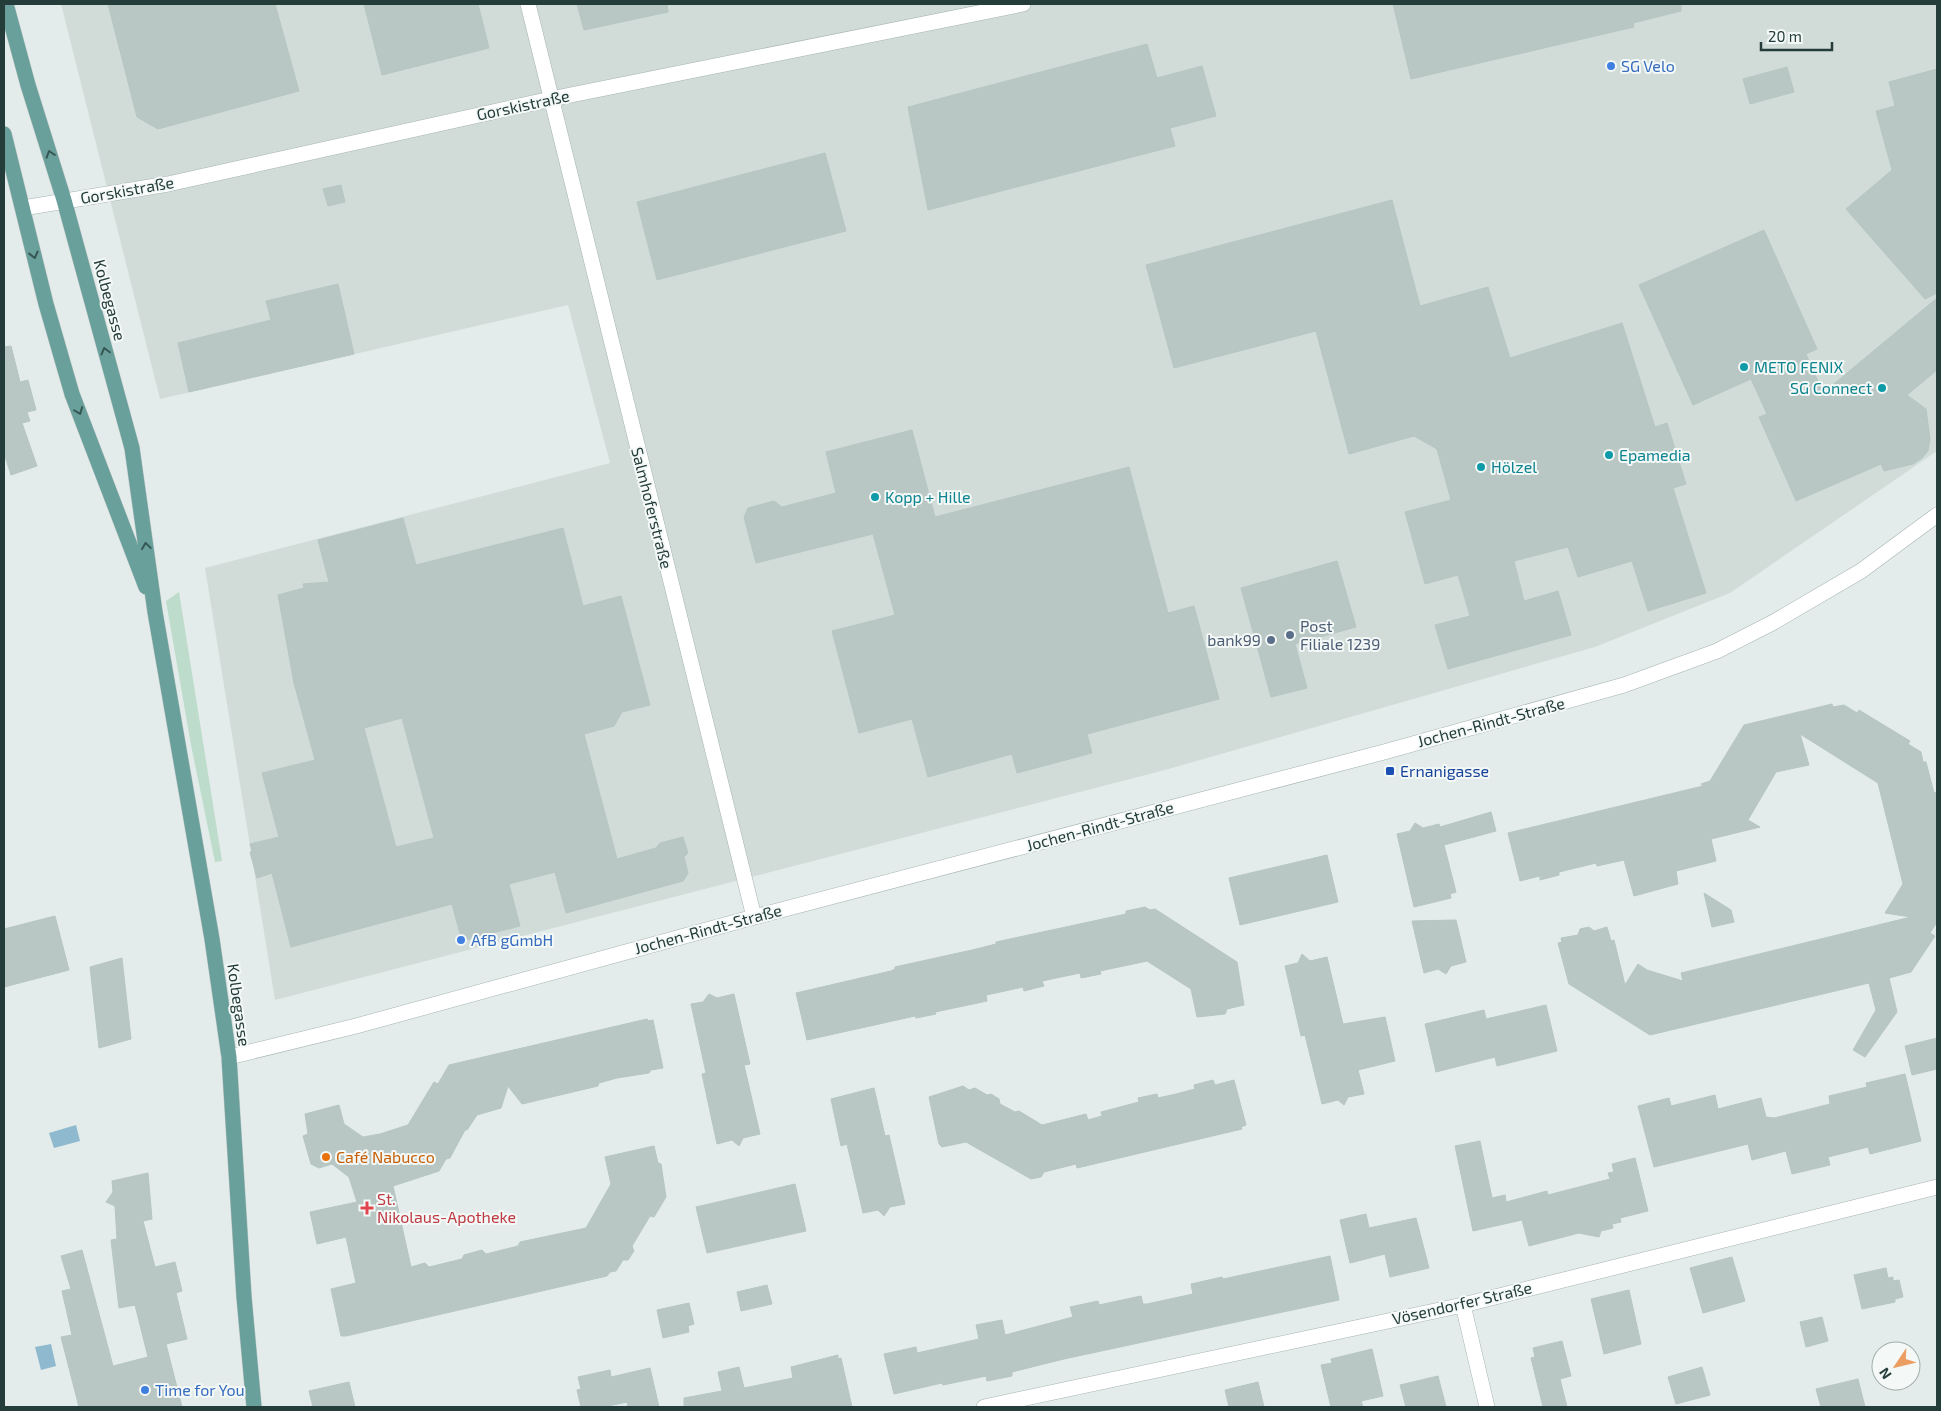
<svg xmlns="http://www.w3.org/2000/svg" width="1941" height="1411" viewBox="0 0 1941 1411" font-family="'Exo 2',sans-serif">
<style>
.built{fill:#d1dcd9}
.green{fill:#bddccb}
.water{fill:#8eb9cf}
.building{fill:#b8c7c3;stroke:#b6c6c2;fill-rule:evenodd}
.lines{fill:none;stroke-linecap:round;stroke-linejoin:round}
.minor-casing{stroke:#a6b4b2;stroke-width:16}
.major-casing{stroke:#c2c9c8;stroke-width:16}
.minor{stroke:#fff;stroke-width:15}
.major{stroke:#6aa09c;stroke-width:15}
.oneway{stroke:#365653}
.shop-dot{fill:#3f7fe0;stroke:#f4f9f7;stroke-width:2}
.culture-dot{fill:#0f9aa8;stroke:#f4f9f7;stroke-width:2}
.service-dot{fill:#5c6f8a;stroke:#f4f9f7;stroke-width:2}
.transit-dot{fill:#1a4fb4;stroke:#f4f9f7;stroke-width:2}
.food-dot{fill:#e8710a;stroke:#f4f9f7;stroke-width:2}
.health-dot{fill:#e0444e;stroke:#f4f9f7;stroke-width:2}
.labels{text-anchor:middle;stroke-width:4;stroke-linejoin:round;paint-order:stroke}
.shop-label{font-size:16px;fill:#366cbe;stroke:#f4f9f7;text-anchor:start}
.street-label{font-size:16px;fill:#243d3b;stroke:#f4f9f7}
.culture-label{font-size:16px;fill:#0d838f;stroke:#f4f9f7;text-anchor:start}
.service-label{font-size:16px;fill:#4e5e75;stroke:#f4f9f7;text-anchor:start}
.transit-label{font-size:16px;fill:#164399;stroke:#f4f9f7;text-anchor:start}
.food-label{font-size:16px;fill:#c56008;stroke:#f4f9f7;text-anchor:start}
.health-label{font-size:16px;fill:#be3a42;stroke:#f4f9f7;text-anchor:start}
</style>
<rect width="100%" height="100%" fill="#e3ecea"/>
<!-- built -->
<path class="built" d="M 61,4 L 1937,4 L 1937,451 L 1730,593 L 1595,647 L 1165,770 L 275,1000 L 205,568 L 610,463 L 568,305 L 160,399 Z"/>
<!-- green -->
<path class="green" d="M 179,592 L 222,861 L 215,862 L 191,745 L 166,601 Z"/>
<!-- water -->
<path class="water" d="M 76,1125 L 80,1141 L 54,1148 L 49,1133 Z
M 51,1344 L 56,1366 L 41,1370 L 35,1347 Z"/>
<!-- building -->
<path class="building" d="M 108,4 L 275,4 L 299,91 L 158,129 L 137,117 Z
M 364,4 L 478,4 L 489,48 L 382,75 Z
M 577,4 L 667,4 L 668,12 L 584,30 Z
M 1393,4 L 1681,4 L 1681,11 L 1633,23 L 1634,27 L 1411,79 Z
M 1147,44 L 1157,78 L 1202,66 L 1216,116 L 1170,128 L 1175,146 L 928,210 L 908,107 Z
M 1787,67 L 1794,92 L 1750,104 L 1743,79 Z
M 1937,69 L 1937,293 L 1925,299 L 1846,209 L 1892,170 L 1876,111 L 1895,106 L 1889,82 Z
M 825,153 L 846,231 L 657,280 L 637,202 Z
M 341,185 L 345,202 L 328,206 L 323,189 Z
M 1392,200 L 1420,306 L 1488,287 L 1510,358 L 1622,323 L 1655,427 L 1667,423 L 1686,484 L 1673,488 L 1706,593 L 1648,611 L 1632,561 L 1578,577 L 1568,547 L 1514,561 L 1524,601 L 1558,591 L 1571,635 L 1448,669 L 1435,625 L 1470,616 L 1458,575 L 1425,584 L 1405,512 L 1451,500 L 1437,449 L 1414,436 L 1349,454 L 1316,331 L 1174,368 L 1146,265 Z
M 1764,230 L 1817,349 L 1806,354 L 1823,393 L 1937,298 L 1937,370 L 1907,395 L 1926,409 L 1930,439 L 1928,451 L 1922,458 L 1913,464 L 1884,471 L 1881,464 L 1796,501 L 1759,417 L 1767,414 L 1751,379 L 1693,405 L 1639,285 Z
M 338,284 L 354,354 L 189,392 L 178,343 L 271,320 L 266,301 Z
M 11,346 L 20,382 L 28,380 L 36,410 L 27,412 L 30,421 L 22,423 L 37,466 L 11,475 L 4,453 L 4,347 Z
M 912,430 L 935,517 L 1129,467 L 1168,613 L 1194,606 L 1219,699 L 1087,734 L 1092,753 L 1017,773 L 1012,754 L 928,777 L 912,719 L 859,733 L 832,631 L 895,615 L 873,534 L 756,563 L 744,517 L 748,508 L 774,501 L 782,507 L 836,493 L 826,452 Z
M 403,518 L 416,565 L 563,528 L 583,606 L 621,596 L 650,705 L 622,712 L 614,726 L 584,734 L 617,859 L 656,848 L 660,843 L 683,837 L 688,853 L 684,857 L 688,873 L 683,881 L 566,913 L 555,872 L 509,884 L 520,926 L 462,941 L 452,904 L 291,947 L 272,873 L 257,878 L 250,852 L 252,851 L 250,844 L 279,837 L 262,773 L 315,760 L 294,683 L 278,595 L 304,588 L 303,584 L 329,582 L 318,540 ZM 402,718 L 434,838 L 396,847 L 364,728 Z
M 1337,561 L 1356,627 L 1295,644 L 1307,688 L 1271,697 L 1241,588 Z
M 1832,704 L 1833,707 L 1844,705 L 1857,713 L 1859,710 L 1910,741 L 1908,744 L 1921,752 L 1923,762 L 1926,762 L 1934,793 L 1937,792 L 1937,922 L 1930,933 L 1935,936 L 1911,972 L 1889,978 L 1897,1012 L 1865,1057 L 1853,1050 L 1876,1010 L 1869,983 L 1650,1035 L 1569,984 L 1558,943 L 1562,942 L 1561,938 L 1578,935 L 1580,929 L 1589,927 L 1594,931 L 1607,927 L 1611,941 L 1614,940 L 1625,985 L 1638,964 L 1647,970 L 1683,981 L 1681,973 L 1911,917 L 1885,913 L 1903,884 L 1878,783 L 1800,734 L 1809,765 L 1776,772 L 1748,820 L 1760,827 L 1711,839 L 1716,861 L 1676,871 L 1678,884 L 1634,896 L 1624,860 L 1597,866 L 1596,863 L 1559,872 L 1559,875 L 1540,880 L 1540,876 L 1520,881 L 1508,833 L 1703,786 L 1701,784 L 1710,781 L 1744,725 Z
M 1491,812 L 1496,831 L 1444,845 L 1456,892 L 1450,894 L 1451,898 L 1414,907 L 1397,834 L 1410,831 L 1415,823 L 1423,828 L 1439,824 L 1440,827 Z
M 1327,855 L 1338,902 L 1240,925 L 1229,878 Z
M 1704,893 L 1731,910 L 1734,922 L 1712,927 Z
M 1145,907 L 1150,910 L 1155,909 L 1237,962 L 1244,1005 L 1227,1009 L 1225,1014 L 1197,1017 L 1191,989 L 1147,961 L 1100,971 L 1101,974 L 1081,978 L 1080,973 L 1042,981 L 1044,986 L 1024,991 L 1023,987 L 1005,991 L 986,995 L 987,1001 L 935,1012 L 936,1014 L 916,1018 L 915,1016 L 807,1040 L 796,993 L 891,971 L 895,969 L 895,967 L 972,950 L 996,944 L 996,942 L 1126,914 L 1126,911 Z
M 55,916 L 69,970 L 4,987 L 4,929 Z
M 1456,920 L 1466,962 L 1451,966 L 1446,974 L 1438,969 L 1424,973 L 1412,921 Z
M 1302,954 L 1310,961 L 1327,957 L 1343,1024 L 1385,1017 L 1395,1061 L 1358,1070 L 1364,1094 L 1348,1097 L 1344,1105 L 1338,1100 L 1322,1104 L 1305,1035 L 1301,1036 L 1285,966 L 1298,963 Z
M 122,958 L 131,1039 L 99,1048 L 90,967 Z
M 709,994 L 717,998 L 734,994 L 750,1064 L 744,1065 L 760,1134 L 743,1138 L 739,1146 L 732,1140 L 717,1144 L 702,1074 L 706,1073 L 691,1004 L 703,1002 Z
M 1546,1005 L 1557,1051 L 1497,1066 L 1495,1057 L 1436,1072 L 1425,1024 L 1484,1010 L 1486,1019 Z
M 647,1019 L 648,1021 L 653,1020 L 663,1068 L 651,1070 L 649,1073 L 617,1078 L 599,1083 L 598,1086 L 522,1104 L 508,1086 L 501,1108 L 477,1115 L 467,1130 L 465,1130 L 450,1158 L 446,1159 L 439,1171 L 393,1186 L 411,1267 L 425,1263 L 429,1267 L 462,1259 L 464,1255 L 482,1250 L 486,1254 L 518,1246 L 520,1242 L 586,1228 L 611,1184 L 605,1157 L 654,1146 L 658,1163 L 661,1164 L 666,1197 L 654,1217 L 650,1216 L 632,1246 L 634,1251 L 628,1260 L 623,1260 L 616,1271 L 610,1272 L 607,1276 L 346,1336 L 341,1336 L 331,1289 L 356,1283 L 346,1237 L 317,1244 L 310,1212 L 357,1202 L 349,1177 L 332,1164 L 319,1168 L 311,1164 L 303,1136 L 308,1134 L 305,1114 L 339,1105 L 344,1124 L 363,1137 L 380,1134 L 408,1125 L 434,1082 L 438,1084 L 449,1065 Z
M 1937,1038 L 1937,1069 L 1912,1075 L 1905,1046 Z
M 1905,1074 L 1921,1141 L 1870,1154 L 1868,1147 L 1828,1157 L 1830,1165 L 1792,1174 L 1786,1151 L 1752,1160 L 1748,1144 L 1654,1167 L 1638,1106 L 1669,1098 L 1671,1106 L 1715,1095 L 1718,1109 L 1761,1098 L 1766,1117 L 1774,1118 L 1830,1104 L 1829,1096 L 1867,1087 L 1866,1083 Z
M 1213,1080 L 1215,1085 L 1234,1080 L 1246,1125 L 1241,1127 L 1242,1129 L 1077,1168 L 1076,1164 L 1044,1172 L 1041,1177 L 1031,1179 L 966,1142 L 942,1147 L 939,1144 L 929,1097 L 963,1086 L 969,1090 L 975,1088 L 987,1095 L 991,1094 L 999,1099 L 1000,1104 L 1015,1112 L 1019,1111 L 1042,1125 L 1086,1114 L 1088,1120 L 1102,1116 L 1101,1112 L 1139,1102 L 1138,1098 L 1157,1094 L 1158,1098 L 1176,1094 L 1195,1089 L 1194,1085 Z
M 874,1088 L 885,1136 L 889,1135 L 905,1204 L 890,1207 L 884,1216 L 878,1210 L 863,1213 L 847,1144 L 841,1146 L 831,1099 Z
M 1480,1141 L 1492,1198 L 1505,1195 L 1506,1202 L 1547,1191 L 1548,1195 L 1610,1179 L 1608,1173 L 1614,1172 L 1612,1164 L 1635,1158 L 1648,1211 L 1620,1218 L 1621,1222 L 1612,1224 L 1613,1228 L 1601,1231 L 1599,1237 L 1579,1233 L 1529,1246 L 1522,1220 L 1473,1231 L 1455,1146 Z
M 148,1173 L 152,1219 L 143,1221 L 155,1267 L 175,1262 L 182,1291 L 176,1293 L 187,1339 L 166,1344 L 182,1407 L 79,1407 L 61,1337 L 72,1335 L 62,1291 L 71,1289 L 61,1256 L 82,1250 L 113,1366 L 148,1357 L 135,1305 L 119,1308 L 111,1240 L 117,1239 L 115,1206 L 106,1202 L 113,1192 L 112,1181 Z
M 795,1184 L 806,1231 L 707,1253 L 696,1207 Z
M 1366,1214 L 1369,1228 L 1416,1218 L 1429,1268 L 1390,1277 L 1385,1254 L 1350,1263 L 1340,1220 Z
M 1330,1256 L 1339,1300 L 1064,1359 L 1012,1372 L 1012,1376 L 987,1381 L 986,1376 L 943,1385 L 942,1383 L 894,1394 L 884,1354 L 916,1347 L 917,1353 L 979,1339 L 976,1325 L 1002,1320 L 1005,1335 L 1073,1317 L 1070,1307 L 1098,1301 L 1099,1305 L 1141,1296 L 1143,1304 L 1147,1304 L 1193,1294 L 1191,1284 L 1222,1277 L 1223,1279 Z
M 1732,1257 L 1745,1301 L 1703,1313 L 1690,1268 Z
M 1886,1268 L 1888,1278 L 1893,1277 L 1893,1281 L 1899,1280 L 1903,1297 L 1895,1299 L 1895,1302 L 1862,1309 L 1854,1275 Z
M 767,1285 L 772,1304 L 741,1311 L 737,1292 Z
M 1629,1290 L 1641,1344 L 1604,1354 L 1591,1299 Z
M 689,1303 L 694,1324 L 688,1326 L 689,1332 L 663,1338 L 657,1310 Z
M 1822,1317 L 1828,1341 L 1806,1347 L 1800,1322 Z
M 1562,1341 L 1571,1376 L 1560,1379 L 1567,1407 L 1543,1407 L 1531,1358 L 1535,1357 L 1533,1348 Z
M 1372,1349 L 1383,1396 L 1361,1401 L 1363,1407 L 1331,1407 L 1321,1365 L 1332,1363 L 1331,1359 Z
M 838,1355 L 838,1359 L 841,1358 L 852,1407 L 684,1407 L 684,1398 L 722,1391 L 718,1372 L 739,1367 L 744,1388 L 793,1378 L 791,1367 Z
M 1702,1367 L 1710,1395 L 1676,1404 L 1668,1377 Z
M 650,1368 L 659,1407 L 628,1407 L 627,1402 L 603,1407 L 581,1407 L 577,1390 L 581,1389 L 578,1377 L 610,1370 L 611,1377 Z
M 1438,1376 L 1446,1407 L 1406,1407 L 1400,1385 Z
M 1858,1379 L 1865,1407 L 1821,1407 L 1816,1389 Z
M 349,1382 L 355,1407 L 313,1407 L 309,1391 Z
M 1258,1382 L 1264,1407 L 1229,1407 L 1225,1390 Z"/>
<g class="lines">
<defs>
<path id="minor" d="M 528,4 L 754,917
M 23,208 L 168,184 L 551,99 L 1023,4
M 229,1057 L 356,1026 L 754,917 L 1384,752 L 1624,685 L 1717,651 L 1772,623 L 1861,571 L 1937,515
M 1463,1305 L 1487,1407
M 984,1407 L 1463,1305 L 1937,1187"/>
<path id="major" d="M 6,4 L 28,85 L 64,200 L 132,448 L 155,612 L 212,939 L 229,1057 L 244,1297 L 254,1407
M 4,134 L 46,304 L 72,394 L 146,587"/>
</defs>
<!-- minor casing -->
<use href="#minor" class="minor-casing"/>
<!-- major casing -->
<use href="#major" class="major-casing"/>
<!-- minor -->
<use href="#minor" class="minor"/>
<!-- major -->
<use href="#major" class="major"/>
</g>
<!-- one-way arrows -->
<defs><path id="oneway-chevron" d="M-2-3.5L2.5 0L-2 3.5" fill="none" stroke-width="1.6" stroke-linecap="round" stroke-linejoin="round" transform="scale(1.25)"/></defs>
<g class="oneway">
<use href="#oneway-chevron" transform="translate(50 154) rotate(-108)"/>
<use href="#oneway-chevron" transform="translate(34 255) rotate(76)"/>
<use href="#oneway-chevron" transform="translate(105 351) rotate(-105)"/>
<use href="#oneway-chevron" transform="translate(79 411) rotate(69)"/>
<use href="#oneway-chevron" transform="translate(146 546) rotate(-98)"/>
</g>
<!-- markers -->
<g class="shop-dot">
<circle cx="1611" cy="66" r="5"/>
<circle cx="461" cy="940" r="5"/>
<circle cx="145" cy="1390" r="5"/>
</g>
<g class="culture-dot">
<circle cx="1744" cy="367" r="5"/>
<circle cx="1882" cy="388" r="5"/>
<circle cx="1609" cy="455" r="5"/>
<circle cx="1481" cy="467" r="5"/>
<circle cx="875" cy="497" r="5"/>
</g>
<g class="service-dot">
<circle cx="1290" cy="635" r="5"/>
<circle cx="1271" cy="640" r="5"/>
</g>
<rect class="transit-dot" x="1385" y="766" width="10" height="10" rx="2.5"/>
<circle class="food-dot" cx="326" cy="1157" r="5"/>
<path class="health-dot" d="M364.5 1200.5h5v5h5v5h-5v5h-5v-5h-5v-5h5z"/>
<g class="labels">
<!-- shop labels -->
<g class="shop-label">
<text x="1621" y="72">SG Velo</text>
<text x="471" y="946">AfB gGmbH</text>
<text x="155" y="1396">Time for You</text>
</g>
<!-- street labels -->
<g class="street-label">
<text transform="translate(523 105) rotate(-12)" y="6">Gorskistraße</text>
<text transform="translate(127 190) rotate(-10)" y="6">Gorskistraße</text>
<text transform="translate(110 300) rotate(75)" y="6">Kolbegasse</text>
<text transform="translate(652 508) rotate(76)" y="6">Salmhoferstraße</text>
<text transform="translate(1491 722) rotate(-15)" y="6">Jochen-Rindt-Straße</text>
<text transform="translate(1100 826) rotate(-15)" y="6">Jochen-Rindt-Straße</text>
<text transform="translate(708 929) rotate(-15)" y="6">Jochen-Rindt-Straße</text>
<text transform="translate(239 1005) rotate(82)" y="6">Kolbegasse</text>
<text transform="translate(1462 1303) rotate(-13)" y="6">Vösendorfer Straße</text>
</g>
<!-- culture labels -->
<g class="culture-label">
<text x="1754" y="373">METO FENIX</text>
<text x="1872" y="394" text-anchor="end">SG Connect</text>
<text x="1619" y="461">Epamedia</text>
<text x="1491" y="473">Hölzel</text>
<text x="885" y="503">Kopp + Hille</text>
</g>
<!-- service labels -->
<g class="service-label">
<text x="1300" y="632">Post<tspan x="1300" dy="18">Filiale 1239</tspan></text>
<text x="1261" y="646" text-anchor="end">bank99</text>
</g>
<!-- transit labels -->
<g class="transit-label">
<text x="1400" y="777">Ernanigasse</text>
</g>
<!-- food labels -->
<g class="food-label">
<text x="336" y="1163">Café Nabucco</text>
</g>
<!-- health labels -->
<g class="health-label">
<text x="377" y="1205">St.<tspan x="377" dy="18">Nikolaus-Apotheke</tspan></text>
</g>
</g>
<!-- border -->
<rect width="1941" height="1411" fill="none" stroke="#243d3b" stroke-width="10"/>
<!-- north arrow -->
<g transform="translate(1896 1366) rotate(235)"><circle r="24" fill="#f4f9f7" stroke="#a1aeac"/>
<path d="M0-4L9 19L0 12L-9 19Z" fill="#ec9d62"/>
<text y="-8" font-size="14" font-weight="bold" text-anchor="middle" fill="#243d3b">N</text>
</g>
<!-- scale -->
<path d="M1761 42v8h71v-8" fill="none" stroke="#243d3b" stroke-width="2.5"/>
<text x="1768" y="42" font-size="15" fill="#243d3b" stroke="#f4f9f7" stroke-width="4" paint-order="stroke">20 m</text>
</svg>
